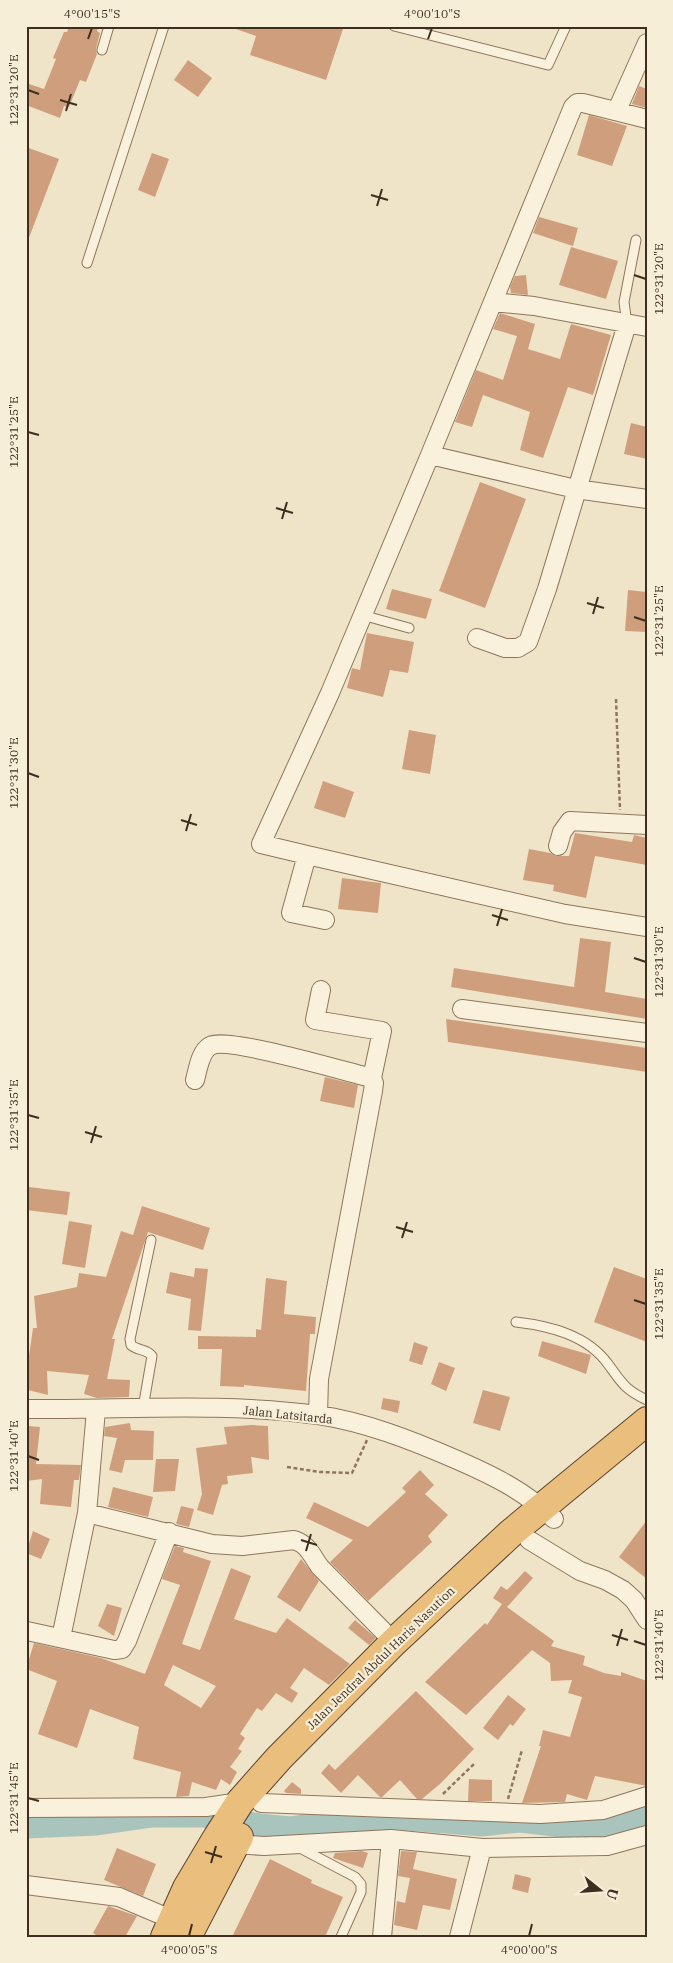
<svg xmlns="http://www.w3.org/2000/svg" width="673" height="1963" viewBox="0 0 673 1963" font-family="'IBM Plex Serif',serif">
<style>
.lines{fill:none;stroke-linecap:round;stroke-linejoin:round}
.river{stroke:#a9c4bc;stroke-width:25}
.building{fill:#cf9f7d;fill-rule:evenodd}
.service-casing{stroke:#8d765c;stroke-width:11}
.minor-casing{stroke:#8d765c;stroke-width:20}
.trunk-casing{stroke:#5b4430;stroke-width:30}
.path{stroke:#8d765c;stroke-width:2.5;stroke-dasharray:4 2.5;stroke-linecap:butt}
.service{stroke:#faf1dc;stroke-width:9}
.minor{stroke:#faf1dc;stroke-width:18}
.trunk{stroke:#eabe7c;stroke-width:28}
.ticks{fill:none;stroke:#3d2e20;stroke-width:2}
.labels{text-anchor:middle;stroke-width:4.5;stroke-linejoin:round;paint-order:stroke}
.street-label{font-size:12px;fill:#3d2e20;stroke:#f7eed8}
.neatline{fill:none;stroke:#3d2e20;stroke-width:2}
.ticks-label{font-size:12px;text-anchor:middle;fill:#3d2e20}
</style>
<rect width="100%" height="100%" fill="#f0e4c8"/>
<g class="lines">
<!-- river -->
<path class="river" d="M 26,1826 L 97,1823 L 152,1815 L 205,1815 L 259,1826 L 290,1829 L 349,1820 L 396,1817 L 482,1824 L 520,1820 L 597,1829 L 647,1819"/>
</g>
<!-- building -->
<path class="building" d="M 69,26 L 99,26 L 97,31 L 100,33 L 96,49 L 97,54 L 86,82 L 80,80 L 69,107 L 64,106 L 60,118 L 26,105 L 26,83 L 44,89 L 56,59 L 53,58 L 64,32 L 67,32 Z
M 233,26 L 344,26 L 326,80 L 250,55 L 256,36 L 233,28 Z
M 188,60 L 212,78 L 198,97 L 174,80 Z
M 639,86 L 647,89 L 647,108 L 632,104 Z
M 589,115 L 627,126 L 612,166 L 577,155 Z
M 26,147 L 59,159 L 27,243 L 26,243 Z
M 152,153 L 169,159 L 155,197 L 138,190 Z
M 539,217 L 578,228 L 573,246 L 533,233 Z
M 571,247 L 618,261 L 606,299 L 559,285 Z
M 526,275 L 528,295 L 511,293 L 510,287 L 515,276 Z
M 500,313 L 535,324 L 528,349 L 560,359 L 571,324 L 611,335 L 593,395 L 568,387 L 543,458 L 520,450 L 530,412 L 483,395 L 472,427 L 455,422 L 476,370 L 503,380 L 517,336 L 493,329 Z
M 631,423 L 647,427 L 647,459 L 624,454 Z
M 480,482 L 526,499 L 485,608 L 439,591 Z
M 392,589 L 432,599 L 426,619 L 386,609 Z
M 628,590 L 647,592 L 647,632 L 625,631 Z
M 367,633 L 414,642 L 408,673 L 390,670 L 383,697 L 347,688 L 352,668 L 360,670 Z
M 409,730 L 436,735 L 430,774 L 402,769 Z
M 323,781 L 354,792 L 345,818 L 314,808 Z
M 575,833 L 632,842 L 634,835 L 647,838 L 647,865 L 595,856 L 586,898 L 553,891 L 554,885 L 523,880 L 529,849 L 550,853 L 556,856 L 569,856 Z
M 342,878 L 381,883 L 378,913 L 338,909 Z
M 580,938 L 611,942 L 605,992 L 647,999 L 647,1019 L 451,987 L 454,968 L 574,987 Z
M 446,1019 L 647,1048 L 647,1072 L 448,1042 Z
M 325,1077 L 358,1085 L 354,1108 L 320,1101 Z
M 29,1187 L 70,1192 L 67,1215 L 26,1210 Z
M 142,1206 L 210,1228 L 203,1250 L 148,1232 L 112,1339 L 115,1339 L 107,1379 L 130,1380 L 129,1397 L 97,1398 L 84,1394 L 89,1375 L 47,1371 L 48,1395 L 28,1390 L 28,1363 L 33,1328 L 37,1328 L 34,1296 L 77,1287 L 79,1273 L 106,1277 L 121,1231 L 133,1235 Z
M 69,1221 L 92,1225 L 85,1268 L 62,1264 Z
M 614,1267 L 647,1279 L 647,1342 L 594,1322 Z
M 195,1268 L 208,1269 L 201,1331 L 188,1330 L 191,1299 L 166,1293 L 170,1272 L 194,1277 Z
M 266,1278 L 287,1281 L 284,1314 L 316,1317 L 315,1334 L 310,1334 L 306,1391 L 244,1385 L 244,1387 L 220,1386 L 222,1349 L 198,1349 L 198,1336 L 256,1337 L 256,1329 L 261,1330 Z
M 542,1341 L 591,1355 L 586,1374 L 538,1356 Z
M 414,1342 L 428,1347 L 422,1365 L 409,1361 Z
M 439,1362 L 455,1368 L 446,1391 L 431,1384 Z
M 483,1390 L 510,1397 L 500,1431 L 473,1423 Z
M 383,1398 L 400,1401 L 398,1413 L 381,1409 Z
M 130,1423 L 131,1430 L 154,1431 L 153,1460 L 125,1460 L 122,1473 L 109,1470 L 117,1438 L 104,1436 L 105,1427 Z
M 252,1425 L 268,1426 L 269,1460 L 251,1457 L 253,1473 L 227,1476 L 228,1484 L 222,1485 L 213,1515 L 197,1510 L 202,1494 L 196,1448 L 227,1444 L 224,1427 Z
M 28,1426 L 40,1427 L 36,1464 L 81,1465 L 79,1480 L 74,1480 L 71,1507 L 40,1504 L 42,1479 L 26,1481 Z
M 156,1459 L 179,1459 L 175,1491 L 153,1492 Z
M 420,1470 L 434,1485 L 425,1494 L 448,1515 L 428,1536 L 432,1542 L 368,1601 L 330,1562 L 353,1540 L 306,1518 L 314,1502 L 368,1527 L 406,1492 L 402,1488 Z
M 113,1487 L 153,1497 L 148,1517 L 108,1507 Z
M 181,1506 L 194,1509 L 189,1527 L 176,1524 Z
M 647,1520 L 647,1579 L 619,1557 Z
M 33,1531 L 50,1539 L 41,1559 L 26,1553 Z
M 175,1546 L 184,1548 L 183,1552 L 211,1561 L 182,1644 L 200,1650 L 231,1568 L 251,1576 L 234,1619 L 276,1633 L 287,1618 L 350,1664 L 329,1685 L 304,1668 L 290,1688 L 298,1693 L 292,1703 L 276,1693 L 262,1711 L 257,1708 L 240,1734 L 245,1738 L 238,1749 L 242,1751 L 230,1767 L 237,1772 L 230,1785 L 221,1779 L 216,1790 L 192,1782 L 189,1796 L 176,1797 L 181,1772 L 133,1759 L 139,1727 L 90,1709 L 77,1748 L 38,1734 L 57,1681 L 26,1669 L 34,1643 L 101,1658 L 145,1674 L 180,1585 L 162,1579 ZM 173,1665 L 216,1686 L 201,1708 L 164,1685 Z
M 301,1559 L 319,1581 L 300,1612 L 277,1597 Z
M 525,1571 L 533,1578 L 507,1607 L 554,1641 L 551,1646 L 585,1656 L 583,1665 L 604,1673 L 621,1676 L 621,1672 L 647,1681 L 647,1786 L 595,1776 L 587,1800 L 567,1794 L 565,1802 L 522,1803 L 541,1746 L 539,1746 L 543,1730 L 570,1737 L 582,1697 L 568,1693 L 572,1680 L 551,1681 L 550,1663 L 532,1650 L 466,1715 L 425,1682 L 485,1623 L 487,1625 L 502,1604 L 493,1598 L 501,1586 L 507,1590 Z
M 107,1604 L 122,1608 L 114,1636 L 98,1626 Z
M 355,1620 L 376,1638 L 369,1645 L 348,1628 Z
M 416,1691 L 474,1749 L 441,1783 L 422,1799 L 417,1799 L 400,1780 L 382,1797 L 380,1797 L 358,1775 L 341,1793 L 321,1773 L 329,1764 L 335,1770 Z
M 508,1695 L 526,1709 L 513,1726 L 510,1724 L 498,1740 L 483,1728 Z
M 469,1779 L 492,1780 L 492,1801 L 468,1801 Z
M 292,1782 L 301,1789 L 301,1794 L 286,1793 L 284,1791 Z
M 117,1848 L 156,1864 L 143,1896 L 104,1880 Z
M 362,1851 L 368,1853 L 363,1868 L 333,1858 L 335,1853 Z
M 401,1851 L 417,1852 L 413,1869 L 457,1879 L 450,1910 L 423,1905 L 417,1930 L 394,1925 L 397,1901 L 405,1903 L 410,1878 L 398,1876 Z
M 270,1859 L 312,1880 L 311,1883 L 343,1897 L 325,1937 L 232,1937 Z
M 515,1874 L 531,1878 L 528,1893 L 512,1889 Z
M 108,1906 L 137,1916 L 125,1937 L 99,1937 L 93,1933 Z"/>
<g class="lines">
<defs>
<path id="service" d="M 394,26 L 548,65 L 566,26
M 102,50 L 109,26
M 87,263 L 164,26
M 627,324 L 624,302 L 636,240
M 362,615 L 409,628
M 516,1322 C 550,1326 587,1335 608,1364 C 622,1383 625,1390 647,1400
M 143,1408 L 152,1356 C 147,1349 138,1351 131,1345 L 130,1339 L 151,1240
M 298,1847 L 355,1877 L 361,1884 L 361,1892 L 341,1937"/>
<path id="minor" d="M 617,110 L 647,43
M 493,302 L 534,306 L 647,327
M 430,455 L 573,107 L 577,103 L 583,103 L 647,119
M 477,638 L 505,648 L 518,648 L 528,642 L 547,589 L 627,324
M 558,846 L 562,832 L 570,821 L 647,825
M 307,855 L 261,844 L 330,693 L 430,455 L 576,489 L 647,499
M 325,920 L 291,913 L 307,855 L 565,914 L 647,927
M 462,1009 L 647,1033
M 195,1080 C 198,1069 200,1052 210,1046 C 227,1036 346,1072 372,1078
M 26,1409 C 123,1410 221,1402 318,1415 C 365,1422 411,1440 455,1459 C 492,1475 525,1491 554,1519
M 96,1410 L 87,1513 L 212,1544 L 242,1546 L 294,1540 C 309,1545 311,1555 320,1567 L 394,1642
M 318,1415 L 319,1379 L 373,1091 L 374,1083 L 372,1078 L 382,1031 L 315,1020 L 321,990
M 529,1540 L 580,1571 L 605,1580 L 623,1590 L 634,1600 L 647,1620
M 27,1631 L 114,1650 L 122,1649 L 127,1641 L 169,1532
M 61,1638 L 87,1513
M 261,1803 L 540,1814 L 603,1810 L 647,1796
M 26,1808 L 206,1807 L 240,1802
M 391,1839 L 482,1848 L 607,1846 L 647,1835
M 233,1844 L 264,1846 L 391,1839 L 382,1937
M 26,1885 L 119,1897 L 173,1920
M 459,1937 L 482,1848"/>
<path id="trunk" d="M 165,1937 L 187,1888 L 218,1836 L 240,1802 L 279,1758 L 394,1642 L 511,1533 L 647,1421
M 187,1937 L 239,1837"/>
</defs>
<!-- service casing -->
<use href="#service" class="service-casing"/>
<!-- minor casing -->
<use href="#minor" class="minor-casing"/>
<!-- trunk casing -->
<use href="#trunk" class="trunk-casing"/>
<!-- path -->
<path class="path" d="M 616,699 L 620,810
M 287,1467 L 320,1472 L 352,1473 L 367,1440
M 443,1794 L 475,1763
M 508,1799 L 522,1750"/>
<!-- service -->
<use href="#service" class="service"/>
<!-- minor -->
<use href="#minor" class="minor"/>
<!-- trunk -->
<use href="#trunk" class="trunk"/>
</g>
<!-- ticks -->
<path class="ticks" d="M 88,39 L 92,28M 428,39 L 432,28M 28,90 L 39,94M 60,100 L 77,105M 66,111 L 71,94M 371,195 L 388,200M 377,206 L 382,189M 634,275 L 646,279M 28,432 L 39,435M 276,508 L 293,513M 282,519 L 287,502M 587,603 L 604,608M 593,614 L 598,597M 634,617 L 646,621M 28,773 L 39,777M 181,820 L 197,825M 186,831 L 191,814M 492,915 L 508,920M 497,926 L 502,909M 634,958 L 646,962M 28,1115 L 39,1118M 85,1132 L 102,1137M 91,1143 L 96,1126M 396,1227 L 413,1232M 402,1238 L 407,1222M 634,1300 L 646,1304M 28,1456 L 39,1460M 301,1540 L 317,1545M 306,1551 L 311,1534M 612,1635 L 628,1640M 634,1641 L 646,1645M 617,1646 L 622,1629M 28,1798 L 39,1801M 205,1852 L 222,1857M 211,1863 L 216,1846M 189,1936 L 192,1924M 529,1936 L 532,1924"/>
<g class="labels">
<!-- street labels -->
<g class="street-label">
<text transform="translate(288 1415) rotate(6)" y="4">Jalan Latsitarda</text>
<text transform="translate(381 1658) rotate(-44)" y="4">Jalan Jendral Abdul Haris Nasution</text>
</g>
</g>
<!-- border -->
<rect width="673" height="1963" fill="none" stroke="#f7eed8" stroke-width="55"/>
<!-- north arrow -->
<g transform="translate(600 1890) rotate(107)" stroke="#f7eed8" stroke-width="4" paint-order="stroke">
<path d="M0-4L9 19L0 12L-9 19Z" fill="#3d2e20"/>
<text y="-8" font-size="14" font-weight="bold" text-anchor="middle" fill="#3d2e20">U</text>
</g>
<rect x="28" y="28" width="618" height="1908" class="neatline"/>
<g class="ticks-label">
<text x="92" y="18">4°00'15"S</text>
<text x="432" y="18">4°00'10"S</text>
<text transform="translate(14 90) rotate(-90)" y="4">122°31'20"E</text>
<text transform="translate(659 279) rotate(-90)" y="4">122°31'20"E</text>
<text transform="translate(14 432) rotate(-90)" y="4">122°31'25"E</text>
<text transform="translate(659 621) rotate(-90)" y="4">122°31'25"E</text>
<text transform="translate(14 773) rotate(-90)" y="4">122°31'30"E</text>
<text transform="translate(659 962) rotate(-90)" y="4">122°31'30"E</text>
<text transform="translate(14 1115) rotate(-90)" y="4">122°31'35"E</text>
<text transform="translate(659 1304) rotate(-90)" y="4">122°31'35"E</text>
<text transform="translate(14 1456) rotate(-90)" y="4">122°31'40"E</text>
<text transform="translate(659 1645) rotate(-90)" y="4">122°31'40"E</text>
<text transform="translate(14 1798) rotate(-90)" y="4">122°31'45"E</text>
<text x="189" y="1954">4°00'05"S</text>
<text x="529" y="1954">4°00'00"S</text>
</g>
</svg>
